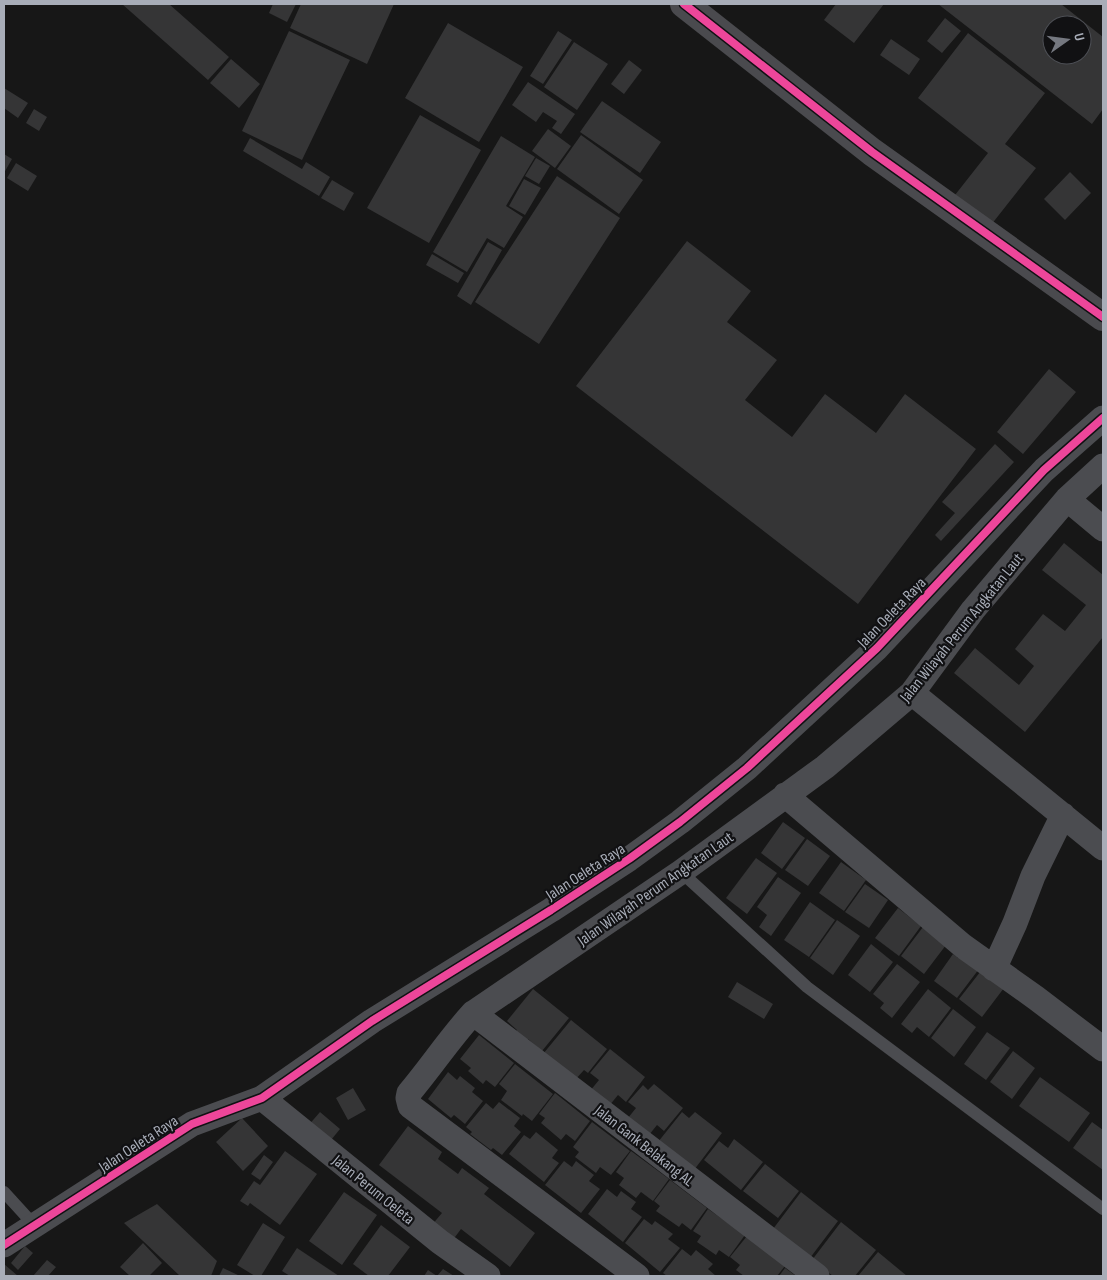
<svg xmlns="http://www.w3.org/2000/svg" width="1107" height="1280" viewBox="0 0 1107 1280" font-family="'Sofia Sans Condensed',sans-serif">
<style>
.building{fill:#353536;fill-rule:evenodd}
.lines{fill:none;stroke-linecap:round;stroke-linejoin:round}
.lane{stroke:#4b4c50;stroke-width:12}
.street{stroke:#4b4c50;stroke-width:25}
.secondary{stroke:#4a4a4e;stroke-width:28}
.cycleway-casing{stroke:#111113;stroke-width:11}
.cycleway{stroke:#ed469a;stroke-width:8}
.labels{text-anchor:middle;stroke-width:4.5;stroke-linejoin:round;paint-order:stroke}
.street-label{font-size:16px;fill:#a8adb8;stroke:#111113}
</style>
<rect width="100%" height="100%" fill="#171717"/>
<!-- building -->
<path class="building" d="M 122,4 L 169,4 L 229,57 L 208,80 Z
M 273,4 L 296,4 L 287,22 L 269,13 Z
M 301,4 L 394,4 L 367,64 L 290,28 Z
M 836,4 L 884,4 L 854,43 L 824,20 Z
M 938,4 L 1061,4 L 1103,37 L 1103,109 L 1092,124 ZM 1052,25 L 1082,25 L 1082,55 L 1052,55 Z
M 945,18 L 961,31 L 942,53 L 927,41 Z
M 448,23 L 523,67 L 479,142 L 405,98 Z
M 289,31 L 350,60 L 302,160 L 242,131 Z
M 558,31 L 572,40 L 543,84 L 530,76 Z
M 968,33 L 1045,93 L 1005,144 L 1036,168 L 991,225 L 955,195 L 988,153 L 918,98 Z
M 891,39 L 920,59 L 909,75 L 880,55 Z
M 574,42 L 608,64 L 577,110 L 544,87 Z
M 231,59 L 260,84 L 239,108 L 210,83 Z
M 629,60 L 642,70 L 624,94 L 611,84 Z
M 528,82 L 575,114 L 561,134 L 552,128 L 557,121 L 543,112 L 536,122 L 512,105 Z
M 4,88 L 28,103 L 18,118 L 4,108 Z
M 602,101 L 661,142 L 640,173 L 580,132 Z
M 34,109 L 47,117 L 39,131 L 26,123 Z
M 420,115 L 481,150 L 429,243 L 367,208 Z
M 548,129 L 571,146 L 555,168 L 532,151 Z
M 581,135 L 643,180 L 619,214 L 557,169 Z
M 501,136 L 535,157 L 506,206 L 523,217 L 504,248 L 487,238 L 467,272 L 433,252 Z
M 250,138 L 302,169 L 306,162 L 330,177 L 319,196 L 243,151 Z
M 4,154 L 12,159 L 4,173 Z
M 536,158 L 550,166 L 539,184 L 525,176 Z
M 16,163 L 37,176 L 28,191 L 7,178 Z
M 1070,172 L 1091,193 L 1065,220 L 1044,199 Z
M 557,176 L 620,218 L 539,344 L 475,302 Z
M 524,179 L 541,188 L 525,215 L 509,206 Z
M 332,180 L 354,193 L 344,211 L 321,198 Z
M 687,241 L 751,291 L 727,322 L 777,360 L 745,400 L 792,437 L 825,394 L 876,433 L 905,394 L 976,449 L 858,604 L 576,386 Z
M 488,242 L 502,250 L 471,305 L 457,296 Z
M 432,254 L 464,273 L 458,283 L 426,265 Z
M 1049,369 L 1076,392 L 1023,454 L 997,432 Z
M 995,444 L 1014,462 L 941,541 L 935,535 L 955,513 L 942,502 Z
M 1064,543 L 1103,575 L 1103,637 L 1025,732 L 954,673 L 975,648 L 1019,685 L 1034,666 L 1015,649 L 1043,614 L 1065,631 L 1086,605 L 1042,570 Z
M 783,822 L 805,838 L 782,869 L 761,853 Z
M 807,839 L 830,856 L 808,886 L 785,870 Z
M 756,858 L 777,873 L 747,914 L 726,898 Z
M 841,862 L 866,880 L 844,911 L 819,893 Z
M 778,877 L 801,893 L 771,936 L 759,927 L 767,915 L 757,907 Z
M 865,884 L 888,900 L 869,928 L 845,912 Z
M 810,902 L 835,920 L 809,957 L 784,940 Z
M 898,908 L 921,926 L 899,956 L 875,938 Z
M 837,920 L 860,936 L 833,975 L 810,958 Z
M 923,927 L 946,945 L 924,974 L 901,956 Z
M 871,944 L 893,962 L 870,992 L 848,975 Z
M 963,951 L 982,965 L 957,998 L 934,981 L 953,954 L 958,958 Z
M 897,964 L 920,982 L 892,1018 L 880,1008 L 884,1003 L 873,994 Z
M 984,967 L 1007,984 L 982,1017 L 959,999 Z
M 737,982 L 773,1004 L 764,1019 L 728,997 Z
M 533,989 L 569,1018 L 542,1051 L 528,1039 L 525,1043 L 514,1034 L 517,1030 L 507,1021 Z
M 928,989 L 951,1008 L 929,1037 L 917,1027 L 912,1033 L 901,1024 Z
M 953,1009 L 976,1027 L 954,1057 L 931,1038 Z
M 571,1020 L 607,1049 L 588,1073 L 584,1070 L 575,1080 L 543,1054 Z
M 987,1032 L 1010,1048 L 986,1080 L 964,1064 Z
M 479,1035 L 514,1063 L 495,1087 L 486,1080 L 483,1084 L 468,1071 L 471,1068 L 460,1059 Z
M 610,1049 L 645,1077 L 626,1102 L 618,1095 L 609,1106 L 590,1091 L 599,1080 L 590,1073 Z
M 1013,1051 L 1035,1068 L 1012,1099 L 990,1082 Z
M 515,1064 L 553,1094 L 532,1121 L 523,1114 L 522,1116 L 501,1100 L 507,1091 L 499,1084 Z
M 448,1072 L 457,1080 L 460,1076 L 475,1088 L 472,1092 L 483,1101 L 465,1124 L 454,1115 L 451,1118 L 428,1099 Z
M 1040,1077 L 1090,1113 L 1069,1142 L 1019,1106 Z
M 654,1084 L 683,1108 L 664,1131 L 657,1125 L 649,1135 L 628,1118 L 636,1108 L 628,1102 L 643,1085 L 648,1090 Z
M 353,1088 L 366,1110 L 348,1120 L 336,1098 Z
M 555,1093 L 590,1121 L 575,1141 L 566,1134 L 561,1140 L 541,1123 L 545,1118 L 539,1114 Z
M 499,1102 L 520,1118 L 514,1126 L 521,1132 L 502,1155 L 493,1148 L 491,1150 L 470,1134 L 472,1132 L 466,1127 L 486,1103 L 493,1109 Z
M 320,1112 L 340,1129 L 327,1145 L 307,1127 Z
M 682,1112 L 689,1118 L 695,1112 L 722,1133 L 694,1170 L 658,1142 Z
M 242,1118 L 268,1146 L 243,1171 L 216,1142 Z
M 592,1122 L 630,1151 L 611,1175 L 600,1167 L 596,1173 L 575,1157 L 579,1152 L 573,1147 Z
M 1092,1122 L 1103,1130 L 1103,1170 L 1073,1148 Z
M 408,1126 L 442,1152 L 438,1159 L 458,1174 L 462,1168 L 489,1188 L 484,1194 L 535,1233 L 510,1267 L 461,1229 L 452,1241 L 431,1226 L 442,1213 L 379,1165 Z
M 536,1132 L 558,1150 L 552,1158 L 559,1163 L 544,1182 L 509,1154 L 524,1135 L 530,1139 Z
M 734,1139 L 763,1162 L 741,1190 L 704,1160 L 719,1141 L 728,1148 Z
M 285,1151 L 317,1174 L 280,1225 L 250,1203 L 248,1206 L 240,1201 L 254,1181 L 260,1185 Z
M 631,1151 L 669,1179 L 653,1201 L 641,1192 L 636,1198 L 619,1185 L 624,1178 L 616,1172 Z
M 264,1155 L 273,1162 L 260,1180 L 251,1174 Z
M 564,1161 L 572,1167 L 576,1161 L 594,1175 L 589,1181 L 600,1189 L 581,1213 L 545,1185 Z
M 765,1164 L 799,1191 L 778,1218 L 743,1191 Z
M 670,1180 L 707,1208 L 691,1230 L 682,1223 L 679,1227 L 656,1211 L 660,1206 L 654,1201 Z
M 607,1189 L 617,1197 L 621,1191 L 636,1202 L 631,1209 L 642,1217 L 623,1242 L 588,1214 Z
M 344,1192 L 377,1215 L 342,1265 L 309,1241 Z
M 801,1192 L 838,1221 L 810,1258 L 773,1229 Z
M 157,1204 L 217,1261 L 211,1276 L 180,1276 L 124,1223 Z
M 708,1209 L 745,1235 L 729,1257 L 719,1250 L 716,1255 L 697,1242 L 701,1236 L 693,1231 Z
M 644,1219 L 652,1225 L 655,1221 L 673,1234 L 668,1239 L 680,1248 L 660,1272 L 625,1243 Z
M 841,1222 L 876,1250 L 855,1276 L 833,1276 L 812,1260 Z
M 263,1223 L 285,1237 L 261,1276 L 255,1276 L 237,1265 Z
M 381,1225 L 410,1247 L 388,1276 L 369,1276 L 353,1264 Z
M 747,1236 L 785,1266 L 777,1276 L 744,1276 L 736,1270 L 740,1265 L 730,1257 Z
M 143,1243 L 162,1263 L 149,1276 L 130,1276 L 120,1267 Z
M 25,1246 L 33,1253 L 18,1270 L 11,1263 Z
M 297,1248 L 339,1276 L 290,1276 L 282,1271 Z
M 682,1249 L 691,1256 L 696,1250 L 713,1264 L 708,1269 L 716,1276 L 667,1276 L 663,1273 Z
M 878,1252 L 907,1276 L 858,1276 Z
M 47,1260 L 56,1267 L 48,1276 L 33,1276 Z
M 4,1264 L 18,1276 L 4,1276 Z
M 223,1268 L 240,1276 L 219,1276 Z
M 785,1268 L 796,1276 L 779,1276 Z
M 443,1269 L 454,1276 L 424,1276 L 428,1270 L 437,1276 Z"/>
<g class="lines">
<!-- lane -->
<path class="lane" d="M 681,872 L 807,987 L 1103,1209
M 4,1192 L 35,1226"/>
<!-- street -->
<path class="street" d="M 1067,499 L 1103,529
M 912,693 L 1103,848
M 785,795 L 963,946 L 1036,998 L 1103,1049
M 994,969 L 1015,923 L 1033,876 L 1063,815
M 473,1013 L 817,1276
M 262,1098 L 440,1242 L 488,1276
M 4,1245 L 192,1124 L 262,1098 L 372,1021 L 551,910 L 629,859 L 680,822 L 747,768 L 877,648 L 1044,470 L 1103,418
M 637,1276 L 410,1106 L 408,1098 L 409,1093 C 431,1067 450,1038 473,1013 L 681,872 L 825,767 L 912,693 L 973,610 L 1067,499 L 1103,466"/>
<!-- secondary -->
<path class="secondary" d="M 684,4 L 872,152 L 1103,317"/>
<defs>
<path id="cycleway" d="M 684,4 L 872,152 L 1103,317
M 4,1245 L 192,1124 L 262,1098 L 372,1021 L 551,910 L 629,859 L 680,822 L 747,768 L 877,648 L 1044,470 L 1103,418"/>
</defs>
<!-- cycleway casing -->
<use href="#cycleway" class="cycleway-casing"/>
<!-- cycleway -->
<use href="#cycleway" class="cycleway"/>
</g>
<g class="labels">
<!-- street labels -->
<g class="street-label">
<text transform="translate(891 612) rotate(-46)" y="6">Jalan Oeleta Raya</text>
<text transform="translate(961 627) rotate(-51)" y="6">Jalan Wilayah Perum Angkatan Laut</text>
<text transform="translate(585 871) rotate(-33)" y="6">Jalan Oeleta Raya</text>
<text transform="translate(655 888) rotate(-35)" y="6">Jalan Wilayah Perum Angkatan Laut</text>
<text transform="translate(138 1143) rotate(-33)" y="6">Jalan Oeleta Raya</text>
<text transform="translate(645 1145) rotate(38)" y="6">Jalan Gank Belakang AL</text>
<text transform="translate(374 1189) rotate(39)" y="6">Jalan Perum Oeleta</text>
</g>
</g>
<!-- border -->
<rect width="1107" height="1280" fill="none" stroke="#a8adb8" stroke-width="10"/>
<!-- north arrow -->
<g transform="translate(1067 40) rotate(76)"><circle r="24" fill="#111113" stroke="#4d4f55"/>
<path d="M0-4L9 19L0 12L-9 19Z" fill="#757880"/>
<text y="-8" font-size="14" font-weight="bold" text-anchor="middle" fill="#a8adb8">U</text>
</g>
</svg>
